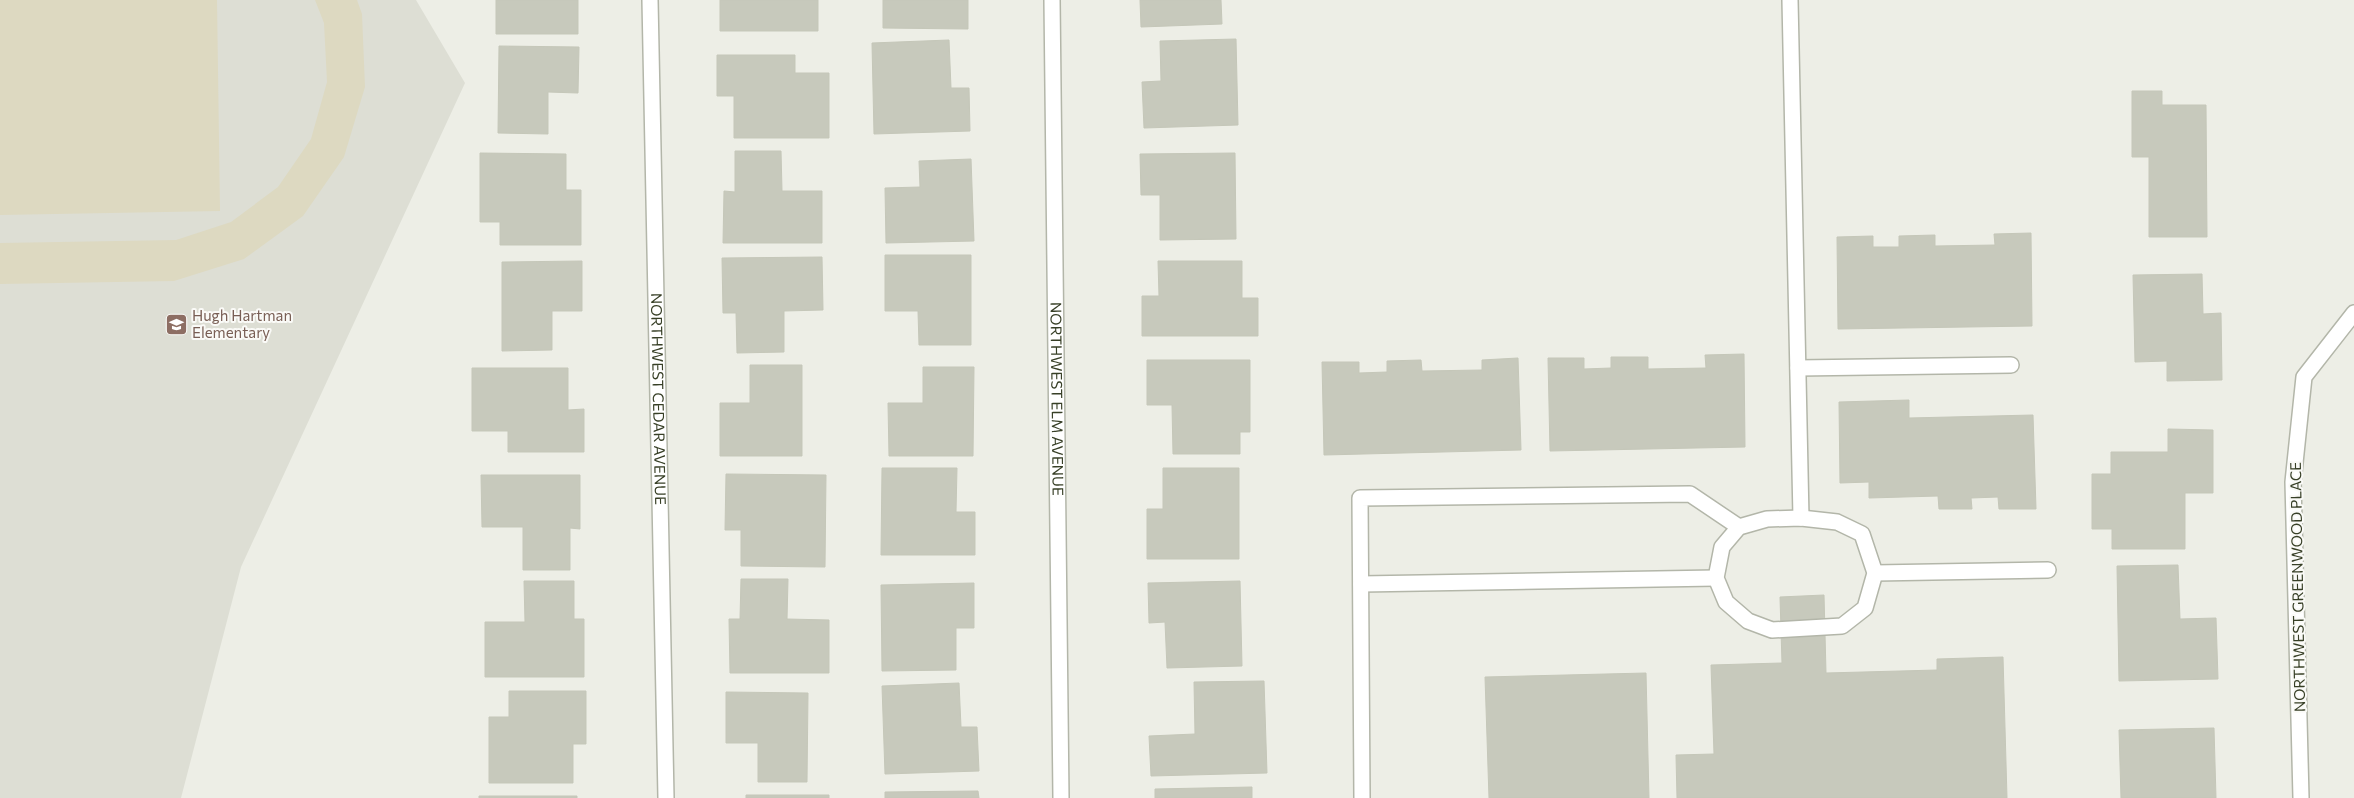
<svg xmlns="http://www.w3.org/2000/svg" width="2354" height="798" viewBox="0 0 2354 798" font-family="Commissioner,sans-serif">
<style>
.built{fill:#ddded4}
.pitch{fill:#ddd9c1}
.building{fill:#c7c9bc;stroke:#c5c7b9}
.lines{fill:none;stroke-linecap:round;stroke-linejoin:round}
.minor-casing{stroke:#b3b6a9;stroke-width:18}
.minor{stroke:#fff;stroke-width:15}
.labels{text-anchor:middle;stroke-width:4;stroke-linejoin:round;paint-order:stroke}
.education-label{font-size:15px;fill:#785e54;stroke:#fafaf7;text-anchor:start}
.street-label{font-size:15px;fill:#373f26;stroke:#fafaf7}
</style>
<rect width="100%" height="100%" fill="#edeee6"/>
<!-- built -->
<path class="built" d="M 0,0 L 416,0 L 465,83 L 241,567 L 181,798 L 0,798 Z"/>
<!-- pitch -->
<path class="pitch" d="M 0,0 L 217,0 L 220,211 L 0,215 Z
M 315,0 L 357,0 L 362,14 L 365,87 L 344,157 L 303,216 L 244,259 L 174,281 L 0,284 L 0,243 L 176,240 L 231,222 L 278,187 L 311,139 L 327,82 L 324,23 Z"/>
<!-- building -->
<path class="building" d="M 496,0 L 578,0 L 578,34 L 496,34 Z
M 720,0 L 818,0 L 818,31 L 720,31 Z
M 883,0 L 968,0 L 968,29 L 883,28 Z
M 1140,0 L 1221,0 L 1222,24 L 1141,27 Z
M 1236,39 L 1238,125 L 1144,128 L 1142,82 L 1161,81 L 1160,41 Z
M 949,40 L 951,88 L 969,88 L 970,131 L 874,134 L 872,43 Z
M 499,46 L 579,47 L 578,93 L 548,92 L 548,134 L 498,133 Z
M 717,55 L 795,55 L 795,73 L 829,73 L 829,138 L 734,138 L 734,96 L 717,96 Z
M 2132,91 L 2162,91 L 2162,105 L 2206,105 L 2207,237 L 2149,237 L 2149,157 L 2132,157 Z
M 735,151 L 781,151 L 782,191 L 822,191 L 822,243 L 723,243 L 724,191 L 735,192 Z
M 480,153 L 566,154 L 566,190 L 581,190 L 581,245 L 500,245 L 500,222 L 480,222 Z
M 1235,153 L 1236,239 L 1160,240 L 1160,195 L 1141,195 L 1140,154 Z
M 971,159 L 974,241 L 886,243 L 885,188 L 920,187 L 919,161 Z
M 2031,233 L 2032,326 L 1838,329 L 1837,237 L 1873,236 L 1873,247 L 1899,247 L 1899,236 L 1935,235 L 1935,246 L 1995,245 L 1994,234 Z
M 885,255 L 971,255 L 971,345 L 919,345 L 918,311 L 885,311 Z
M 822,257 L 823,310 L 784,311 L 784,352 L 737,353 L 736,313 L 723,313 L 722,258 Z
M 582,261 L 582,311 L 552,311 L 552,350 L 502,351 L 502,262 Z
M 1158,261 L 1242,261 L 1242,298 L 1258,298 L 1258,336 L 1142,336 L 1142,296 L 1159,296 Z
M 2202,274 L 2203,314 L 2221,313 L 2222,380 L 2167,381 L 2167,361 L 2135,362 L 2133,275 Z
M 1744,354 L 1745,447 L 1550,451 L 1548,358 L 1584,358 L 1584,369 L 1611,368 L 1611,357 L 1648,357 L 1648,369 L 1706,368 L 1705,355 Z
M 1518,358 L 1521,450 L 1324,455 L 1322,362 L 1359,362 L 1359,373 L 1387,372 L 1387,361 L 1421,360 L 1422,371 L 1482,370 L 1482,360 Z
M 1147,360 L 1250,360 L 1250,432 L 1240,432 L 1240,454 L 1173,454 L 1172,405 L 1147,405 Z
M 750,365 L 802,365 L 802,456 L 720,456 L 720,403 L 750,403 Z
M 923,367 L 974,367 L 973,456 L 889,456 L 888,403 L 923,403 Z
M 472,368 L 568,368 L 568,410 L 584,409 L 584,452 L 508,452 L 508,431 L 472,431 Z
M 1909,400 L 1909,418 L 2033,415 L 2036,509 L 1999,509 L 1998,497 L 1971,498 L 1972,509 L 1939,509 L 1938,496 L 1869,498 L 1869,482 L 1840,483 L 1839,402 Z
M 2168,429 L 2213,430 L 2213,493 L 2185,493 L 2185,549 L 2112,549 L 2112,529 L 2092,529 L 2092,474 L 2111,474 L 2111,452 L 2168,452 Z
M 882,468 L 957,468 L 956,512 L 975,512 L 975,555 L 881,555 Z
M 1163,468 L 1239,468 L 1239,559 L 1147,559 L 1147,509 L 1163,509 Z
M 726,474 L 826,475 L 825,567 L 741,566 L 741,530 L 725,530 Z
M 481,475 L 580,475 L 580,529 L 570,528 L 570,570 L 523,570 L 523,527 L 482,527 Z
M 2178,565 L 2180,619 L 2216,618 L 2218,679 L 2119,681 L 2117,566 Z
M 741,579 L 788,579 L 787,619 L 829,620 L 829,673 L 730,673 L 729,619 L 740,619 Z
M 524,581 L 574,581 L 574,619 L 584,619 L 584,677 L 485,677 L 485,622 L 525,622 Z
M 1240,581 L 1242,666 L 1167,668 L 1165,622 L 1149,623 L 1148,583 Z
M 974,583 L 974,628 L 956,628 L 956,670 L 882,671 L 881,585 Z
M 1824,595 L 1826,673 L 1937,670 L 1937,659 L 2003,657 L 2007,798 L 1677,798 L 1676,755 L 1714,754 L 1711,665 L 1782,663 L 1780,597 Z
M 1646,673 L 1649,798 L 1489,798 L 1485,677 Z
M 1264,681 L 1267,773 L 1151,776 L 1149,736 L 1195,734 L 1194,682 Z
M 959,683 L 961,727 L 977,727 L 979,771 L 885,774 L 882,686 Z
M 509,691 L 586,691 L 586,744 L 573,744 L 573,783 L 489,783 L 489,717 L 509,717 Z
M 726,692 L 808,693 L 807,782 L 758,782 L 758,743 L 726,743 Z
M 2214,728 L 2216,798 L 2121,798 L 2119,730 Z
M 1252,787 L 1252,798 L 1155,798 L 1155,789 Z
M 978,791 L 979,798 L 885,798 L 885,792 Z
M 746,795 L 829,795 L 829,798 L 746,798 Z
M 479,796 L 577,796 L 577,798 L 479,798 Z"/>
<g class="lines">
<defs>
<g id="minor">
<path id="s1" d="M 650,0 L 666,798"/>
<path id="s2" d="M 1052,0 L 1061,798"/>
<path d="M 1790,0 L 1801,518"/>
<path d="M 1798,368 L 2011,365"/>
<path d="M 1801,518 L 1837,522 L 1862,534 L 1875,573 L 1865,608 L 1842,626 L 1772,630 L 1748,621 L 1726,602 L 1716,578 L 1722,547 L 1739,527 L 1767,519 Z"/>
<path d="M 1875,573 L 2048,570"/>
<path d="M 1361,584 L 1716,578"/>
<path d="M 1362,798 L 1360,498 L 1690,494 L 1739,527"/>
<path d="M 2301,798 L 2293,482 L 2304,377 L 2354,313"/>
</g>
</defs>
<!-- minor casing -->
<use href="#minor" class="minor-casing"/>
<!-- minor -->
<use href="#minor" class="minor"/>
</g>
<!-- icons -->
<defs>
<symbol id="school-square" viewBox="-11 -11 22 22"><rect x="-9" y="-9" width="18" height="18" rx="4" fill="#8d6e63" stroke="#fafaf7"/><path d="M0-5L7-2L0 1L-7-2ZM-4 1L0 2.5L4 1V4Q0 6-4 4Z" fill="#fff"/></symbol>
</defs>
<g fill-rule="evenodd">
<use href="#school-square" x="164" y="312" width="25" height="25"/>
</g>
<g class="labels">
<!-- education labels -->
<g class="education-label">
<text x="192" y="321">Hugh Hartman<tspan x="192" dy="17">Elementary</tspan></text>
</g>
<!-- street labels -->
<g class="street-label">
<text dy="5" stroke="none"><textPath href="#s1" startOffset="399">NORTHWEST CEDAR AVENUE</textPath></text>
<text dy="5" stroke="none"><textPath href="#s2" startOffset="399">NORTHWEST ELM AVENUE</textPath></text>
<text transform="translate(2298 587) rotate(-91)" y="5">NORTHWEST GREENWOOD PLACE</text>
</g>
</g>
</svg>
